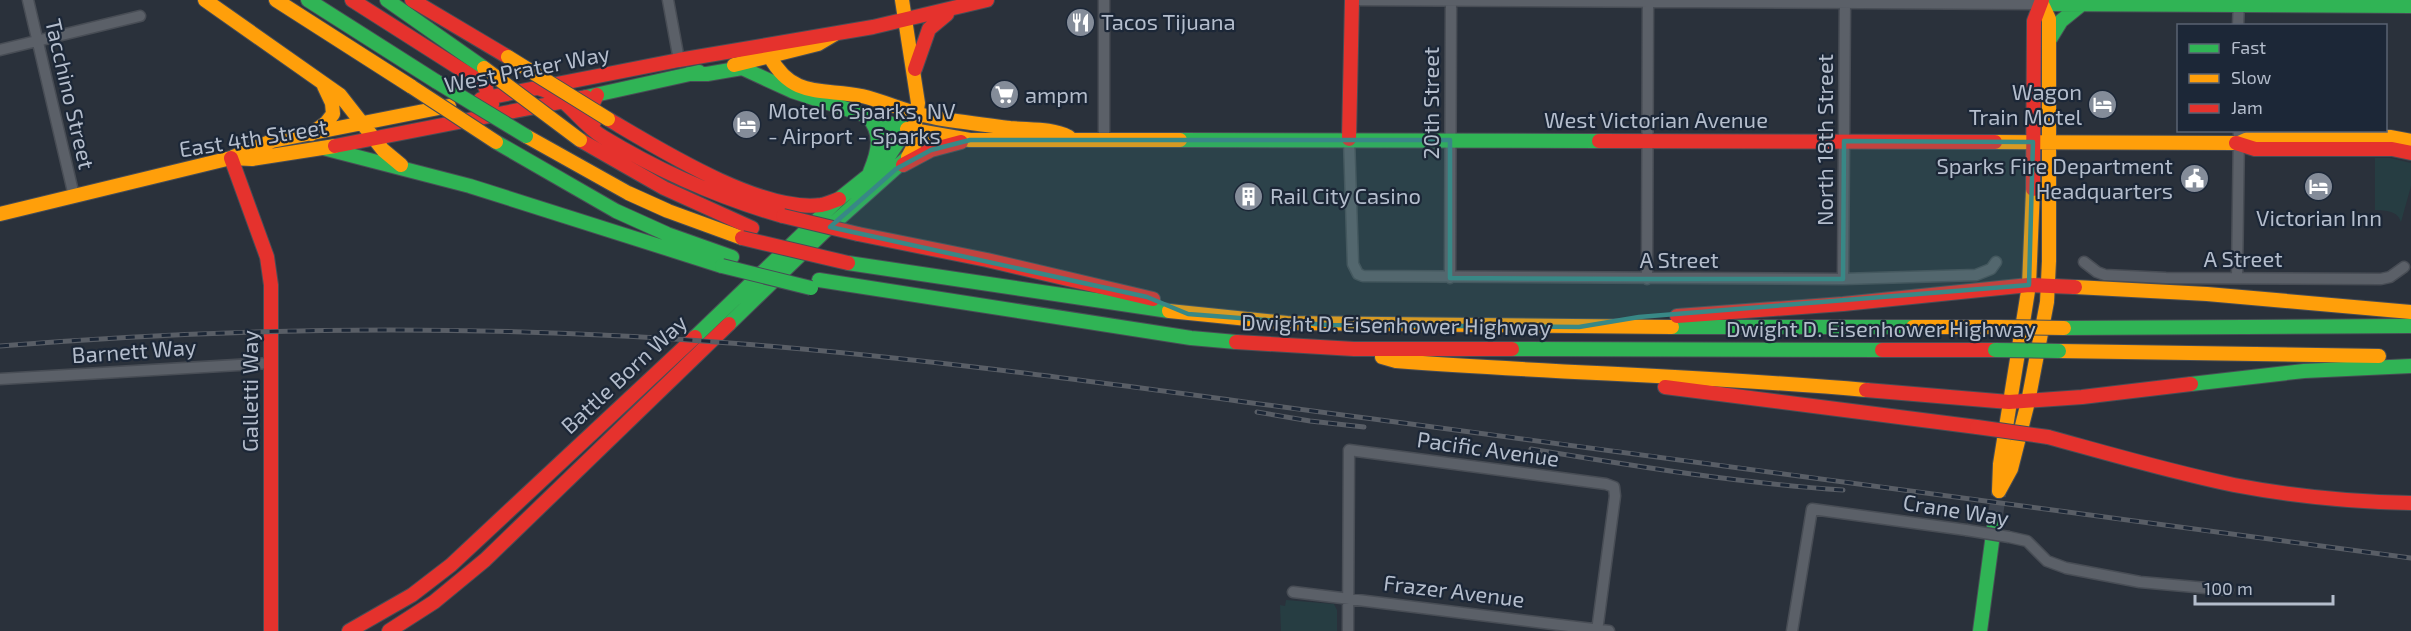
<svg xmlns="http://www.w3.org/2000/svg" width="2411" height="631" viewBox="0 0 2411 631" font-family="'Exo 2',sans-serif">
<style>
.green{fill:#263d42}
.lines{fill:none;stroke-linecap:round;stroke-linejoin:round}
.secondary-tunnel{stroke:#3f4651;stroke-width:15;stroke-dasharray:15 8;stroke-linecap:butt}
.street-casing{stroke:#484d55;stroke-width:13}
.fast-casing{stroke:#484d55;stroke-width:16}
.slow-casing{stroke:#484d55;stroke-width:16}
.jam-casing{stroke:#484d55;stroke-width:16}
.street{stroke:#5b6068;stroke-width:10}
.fast{stroke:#30b455;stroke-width:14}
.slow{stroke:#ff9f0a;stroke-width:14}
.jam{stroke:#e5322d;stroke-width:14}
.rail-casing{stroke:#595e66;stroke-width:5}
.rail{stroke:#1c2737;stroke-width:3;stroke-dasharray:9;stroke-linecap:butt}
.street-bridge-casing{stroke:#484d55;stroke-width:13;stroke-linecap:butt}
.fast-bridge-casing{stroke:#474d56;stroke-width:16;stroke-linecap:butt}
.slow-bridge-casing{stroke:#474d56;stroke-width:16;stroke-linecap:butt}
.jam-bridge-casing{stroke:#474d56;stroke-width:16;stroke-linecap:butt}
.street-bridge{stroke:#5b6068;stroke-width:10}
.fast-bridge{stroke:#30b455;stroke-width:14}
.slow-bridge{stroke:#ff9f0a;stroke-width:14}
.jam-bridge{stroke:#e5322d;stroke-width:14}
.marked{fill:#388886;fill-opacity:0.2;stroke:#388886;stroke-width:4.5;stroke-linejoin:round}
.labels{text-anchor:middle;stroke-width:4.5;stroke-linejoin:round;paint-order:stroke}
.poi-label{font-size:22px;fill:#b4bdcc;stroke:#1c2737;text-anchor:start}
.street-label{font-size:22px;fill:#b4bdcc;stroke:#1c2737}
</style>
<rect width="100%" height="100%" fill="#2a313b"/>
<!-- green -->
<path class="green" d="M 2375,158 L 2390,158 L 2411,163 L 2411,186 L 2401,222 C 2397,210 2386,211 2375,210 Z
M 1286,600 L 1334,604 L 1337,610 L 1337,631 L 1281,631 L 1280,605 L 1285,606 Z"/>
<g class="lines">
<!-- secondary-tunnel -->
<path class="secondary-tunnel" d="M 1995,519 L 1999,491"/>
<defs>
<path id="street" d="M 28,0 L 74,196
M 668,0 L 679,60
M 1104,0 L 1104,139
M 1353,0 L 2042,4
M 2238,26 L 2239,0
M 0,50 L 140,16
M 1349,139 L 1353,264 L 1358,274 L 1363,276 L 1843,279 L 1976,275 L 1991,269 L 1996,262
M 2084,262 L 2097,272 L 2105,275 L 2166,278 L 2381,279 L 2390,277 L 2404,267
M 1450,278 L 1451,0
M 2237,278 L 2239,130
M 1647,279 L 1648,0
M 1843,279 L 1845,0
M 0,379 L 271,363
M 2009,537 L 2027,541 L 2047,561 L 2066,568 L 2140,582 L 2228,590
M 1293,592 L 1609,631
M 1348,631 L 1349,450 L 1606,484 L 1614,487 L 1615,496 L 1597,631
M 1792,631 L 1812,509 L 1966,530"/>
<path id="fast" d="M 308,0 L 437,82
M 387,0 L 484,68
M 2042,4 L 2411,6
M 2050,39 L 2061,21 L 2082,4
M 689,74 L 707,74 L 742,68 L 792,91 L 907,129
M 586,97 L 699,72
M 867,115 C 883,134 879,150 870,172
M 1180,140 L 1599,141
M 496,142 L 616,211 L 667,234 L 732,257
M 323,148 L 470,186 L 722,266
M 848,263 L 1169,311
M 819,280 L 1191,338 L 1236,342
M 729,324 L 824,232 L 908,157
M 1672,327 L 1913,327
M 2064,328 L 2411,326
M 695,337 L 839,199 L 884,163 L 902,136 L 914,131
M 1512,349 L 1882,350
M 2191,384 L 2304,371 L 2411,366
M 1980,631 L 1995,519"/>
<path id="slow" d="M 205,0 L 340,95 L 383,150 L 401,165
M 276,0 L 412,87
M 902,0 L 918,103 L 914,131 L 917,140 L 908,157
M 762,56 L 770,57 C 793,99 823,88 862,96 C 887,102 911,114 937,118 C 961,122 986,125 1010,128 C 1031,130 1051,128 1069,137
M 734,65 L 818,44 L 835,34
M 907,129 L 970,140 L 1180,140
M 311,134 L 326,123 L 333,114 L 332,103 L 324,86
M 526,136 L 628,193 L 668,211 L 742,238
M 1995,142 L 2236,143
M 2239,143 L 2255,136 L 2390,137 L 2411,141
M 233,157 L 272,141 L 449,106
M 0,214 L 231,158 L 252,159 L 335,146
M 2075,287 L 2207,294 L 2411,312
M 1169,311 L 1287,323 L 1672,327
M 1913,327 L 1999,327
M 2059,351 L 2379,356
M 1382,357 L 1396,361 C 1552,373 1709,376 1866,390
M 1999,491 L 2011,469 L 2028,402 L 2047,302 L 2049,261 L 2049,19 L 2042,4
M 1999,491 L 2000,464 L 2029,285 L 2033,189"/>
<path id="jam" d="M 352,0 L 484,84 L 492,104 L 479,118
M 412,0 L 508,57
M 915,69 L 929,29 L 947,14
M 538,88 C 569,97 577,121 603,137 C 659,171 720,198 783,216
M 481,99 L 679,60 L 873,27 L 987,0
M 608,119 C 659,149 761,213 821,205 C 827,204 833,201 839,199
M 594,122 L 591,107 L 597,95
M 1349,139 L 1352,0
M 580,140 L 664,188 L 752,228
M 1599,141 L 1995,142
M 2236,143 L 2255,149 L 2392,149 L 2411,153
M 335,146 L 586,97
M 231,158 L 267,257 L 271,285 L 271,631
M 903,165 L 931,150 L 961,142
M 2033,189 L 2034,21 L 2042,0
M 858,234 L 987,260 L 1153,299
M 1677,316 L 1843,304 L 2029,285 L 2075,287
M 1236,342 L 1354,349 L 1512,349
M 1882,350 L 1995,350
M 1665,387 L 1977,427
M 1866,390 L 2009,402 L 2082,397 L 2191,384
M 2048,437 C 2110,454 2171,472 2234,485 C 2292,496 2352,502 2411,503
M 349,631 L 412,595 L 451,565 L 695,337
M 389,631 L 434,602 L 485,560 L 729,324"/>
</defs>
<!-- street casing -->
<use href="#street" class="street-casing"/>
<!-- fast casing -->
<use href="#fast" class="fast-casing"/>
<!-- slow casing -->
<use href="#slow" class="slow-casing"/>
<!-- jam casing -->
<use href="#jam" class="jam-casing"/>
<!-- street -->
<use href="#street" class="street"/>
<!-- fast -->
<use href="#fast" class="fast"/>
<!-- slow -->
<use href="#slow" class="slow"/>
<!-- jam -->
<use href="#jam" class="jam"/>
<defs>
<path id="rail" d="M 0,346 C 247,326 496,324 743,344 C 962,361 1179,394 1396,422 C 1735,467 2073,513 2411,558
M 1257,412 L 1310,421 L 1364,427
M 1531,449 C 1634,466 1738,483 1843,490"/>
</defs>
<!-- rail casing -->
<use href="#rail" class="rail-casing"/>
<!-- rail -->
<use href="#rail" class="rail"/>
<defs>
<path id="street-bridge" d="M 1966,530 L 2009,537"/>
<path id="fast-bridge" d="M 437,82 L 526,136
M 722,266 L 811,288
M 1995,350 L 2059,351"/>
<path id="slow-bridge" d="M 508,57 L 608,119
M 484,68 L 580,140
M 412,87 L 496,142
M 1999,327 L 2064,328"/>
<path id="jam-bridge" d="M 783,216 L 858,234
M 742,238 L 848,263
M 1977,427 L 2048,437"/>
</defs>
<!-- street-bridge casing -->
<use href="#street-bridge" class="street-bridge-casing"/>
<!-- fast-bridge casing -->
<use href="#fast-bridge" class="fast-bridge-casing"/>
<!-- slow-bridge casing -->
<use href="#slow-bridge" class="slow-bridge-casing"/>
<!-- jam-bridge casing -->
<use href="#jam-bridge" class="jam-bridge-casing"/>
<!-- street-bridge -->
<use href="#street-bridge" class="street-bridge"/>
<!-- fast-bridge -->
<use href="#fast-bridge" class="fast-bridge"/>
<!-- slow-bridge -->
<use href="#slow-bridge" class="slow-bridge"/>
<!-- jam-bridge -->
<use href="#jam-bridge" class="jam-bridge"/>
</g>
<!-- marked area -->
<path class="marked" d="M 970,140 L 1450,140 L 1450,278 L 1647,279 L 1843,279 L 1844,141 L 2033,142 L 2029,285 L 1639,317 L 1579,327 L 1328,325 L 1188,314 L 1147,297 L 830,227 L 896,169 L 931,150 Z"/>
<!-- icons -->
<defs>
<symbol id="restaurant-disc" viewBox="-11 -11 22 22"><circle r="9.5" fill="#848c99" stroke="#1c2737"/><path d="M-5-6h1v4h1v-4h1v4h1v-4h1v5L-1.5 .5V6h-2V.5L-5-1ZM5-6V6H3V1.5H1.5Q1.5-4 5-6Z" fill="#fff"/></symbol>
<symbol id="supermarket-disc" viewBox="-11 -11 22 22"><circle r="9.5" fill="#848c99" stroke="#1c2737"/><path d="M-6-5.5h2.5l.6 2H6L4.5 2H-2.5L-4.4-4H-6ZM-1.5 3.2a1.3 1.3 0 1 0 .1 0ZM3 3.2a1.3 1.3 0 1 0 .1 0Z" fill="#fff"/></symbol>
<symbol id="hotel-disc" viewBox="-11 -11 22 22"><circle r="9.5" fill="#848c99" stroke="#1c2737"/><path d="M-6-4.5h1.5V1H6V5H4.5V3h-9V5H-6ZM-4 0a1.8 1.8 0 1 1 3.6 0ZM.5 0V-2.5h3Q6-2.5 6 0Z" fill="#fff"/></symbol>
<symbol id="civic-disc" viewBox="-11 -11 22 22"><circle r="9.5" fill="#848c99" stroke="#1c2737"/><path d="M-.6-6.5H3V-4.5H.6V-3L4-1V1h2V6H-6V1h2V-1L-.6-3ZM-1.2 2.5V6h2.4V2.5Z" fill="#fff"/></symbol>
<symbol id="building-disc" viewBox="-11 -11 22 22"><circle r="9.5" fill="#848c99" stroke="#1c2737"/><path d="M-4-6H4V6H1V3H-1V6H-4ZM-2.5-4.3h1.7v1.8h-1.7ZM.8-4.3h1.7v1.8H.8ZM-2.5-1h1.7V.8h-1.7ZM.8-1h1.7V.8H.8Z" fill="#fff"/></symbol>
</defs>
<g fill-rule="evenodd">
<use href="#restaurant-disc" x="1064" y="6" width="33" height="33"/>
<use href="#supermarket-disc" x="988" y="78" width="33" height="33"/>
<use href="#hotel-disc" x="2086" y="88" width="33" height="33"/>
<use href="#hotel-disc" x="730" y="108" width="33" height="33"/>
<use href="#civic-disc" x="2178" y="162" width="33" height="33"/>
<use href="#hotel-disc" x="2302" y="170" width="33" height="33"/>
<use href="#building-disc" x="1232" y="180" width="33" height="33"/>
</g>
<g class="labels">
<!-- poi labels -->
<g class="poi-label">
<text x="1101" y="30">Tacos Tijuana</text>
<text x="2082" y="100" text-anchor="end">Wagon<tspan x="2082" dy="25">Train Motel</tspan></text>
<text x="1025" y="103">ampm</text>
<text x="768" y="119">Motel 6 Sparks, NV<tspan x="768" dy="25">- Airport - Sparks</tspan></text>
<text x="2173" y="174" text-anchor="end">Sparks Fire Department<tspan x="2173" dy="25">Headquarters</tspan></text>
<text x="1270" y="204">Rail City Casino</text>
<text x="2319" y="226" text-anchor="middle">Victorian Inn</text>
</g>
<!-- street labels -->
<g class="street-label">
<text transform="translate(527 69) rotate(-11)" y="8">West Prater Way</text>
<text transform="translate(70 94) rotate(77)" y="8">Tacchino Street</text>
<text transform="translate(1431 103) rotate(-90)" y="8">20th Street</text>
<text x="1656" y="128">West Victorian Avenue</text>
<text transform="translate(253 138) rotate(-9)" y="8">East 4th Street</text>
<text transform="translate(1825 140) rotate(-90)" y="8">North 18th Street</text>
<text x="2243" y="267">A Street</text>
<text x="1679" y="268">A Street</text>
<text transform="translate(1396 325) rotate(1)" y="8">Dwight D. Eisenhower Highway</text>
<text x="1881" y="337">Dwight D. Eisenhower Highway</text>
<text transform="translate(134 351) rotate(-4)" y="8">Barnett Way</text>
<text transform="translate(624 374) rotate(-43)" y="8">Battle Born Way</text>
<text transform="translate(250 391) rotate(-90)" y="8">Galletti Way</text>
<text transform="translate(1488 449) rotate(8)" y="8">Pacific Avenue</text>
<text transform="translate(1956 510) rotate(9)" y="8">Crane Way</text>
<text transform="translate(1454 591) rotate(7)" y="8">Frazer Avenue</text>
</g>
</g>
<!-- legend -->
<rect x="2177" y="24" width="210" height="108" fill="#1c2737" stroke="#596373" stroke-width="1.5"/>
<rect x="2189" y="44" width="30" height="9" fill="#30b455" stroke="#596373" stroke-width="1.5"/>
<text x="2231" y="54" font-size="18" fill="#b4bdcc">Fast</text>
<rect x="2189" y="74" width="30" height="9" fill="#ff9f0a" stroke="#596373" stroke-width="1.5"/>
<text x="2231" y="84" font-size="18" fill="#b4bdcc">Slow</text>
<rect x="2189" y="104" width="30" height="9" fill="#e5322d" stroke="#596373" stroke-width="1.5"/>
<text x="2231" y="114" font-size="18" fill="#b4bdcc">Jam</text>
<!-- scale -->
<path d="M2195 595v9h138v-9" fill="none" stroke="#b4bdcc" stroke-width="3"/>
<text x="2204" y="595" font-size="18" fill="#b4bdcc" stroke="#1c2737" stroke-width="4.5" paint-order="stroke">100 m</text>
</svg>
